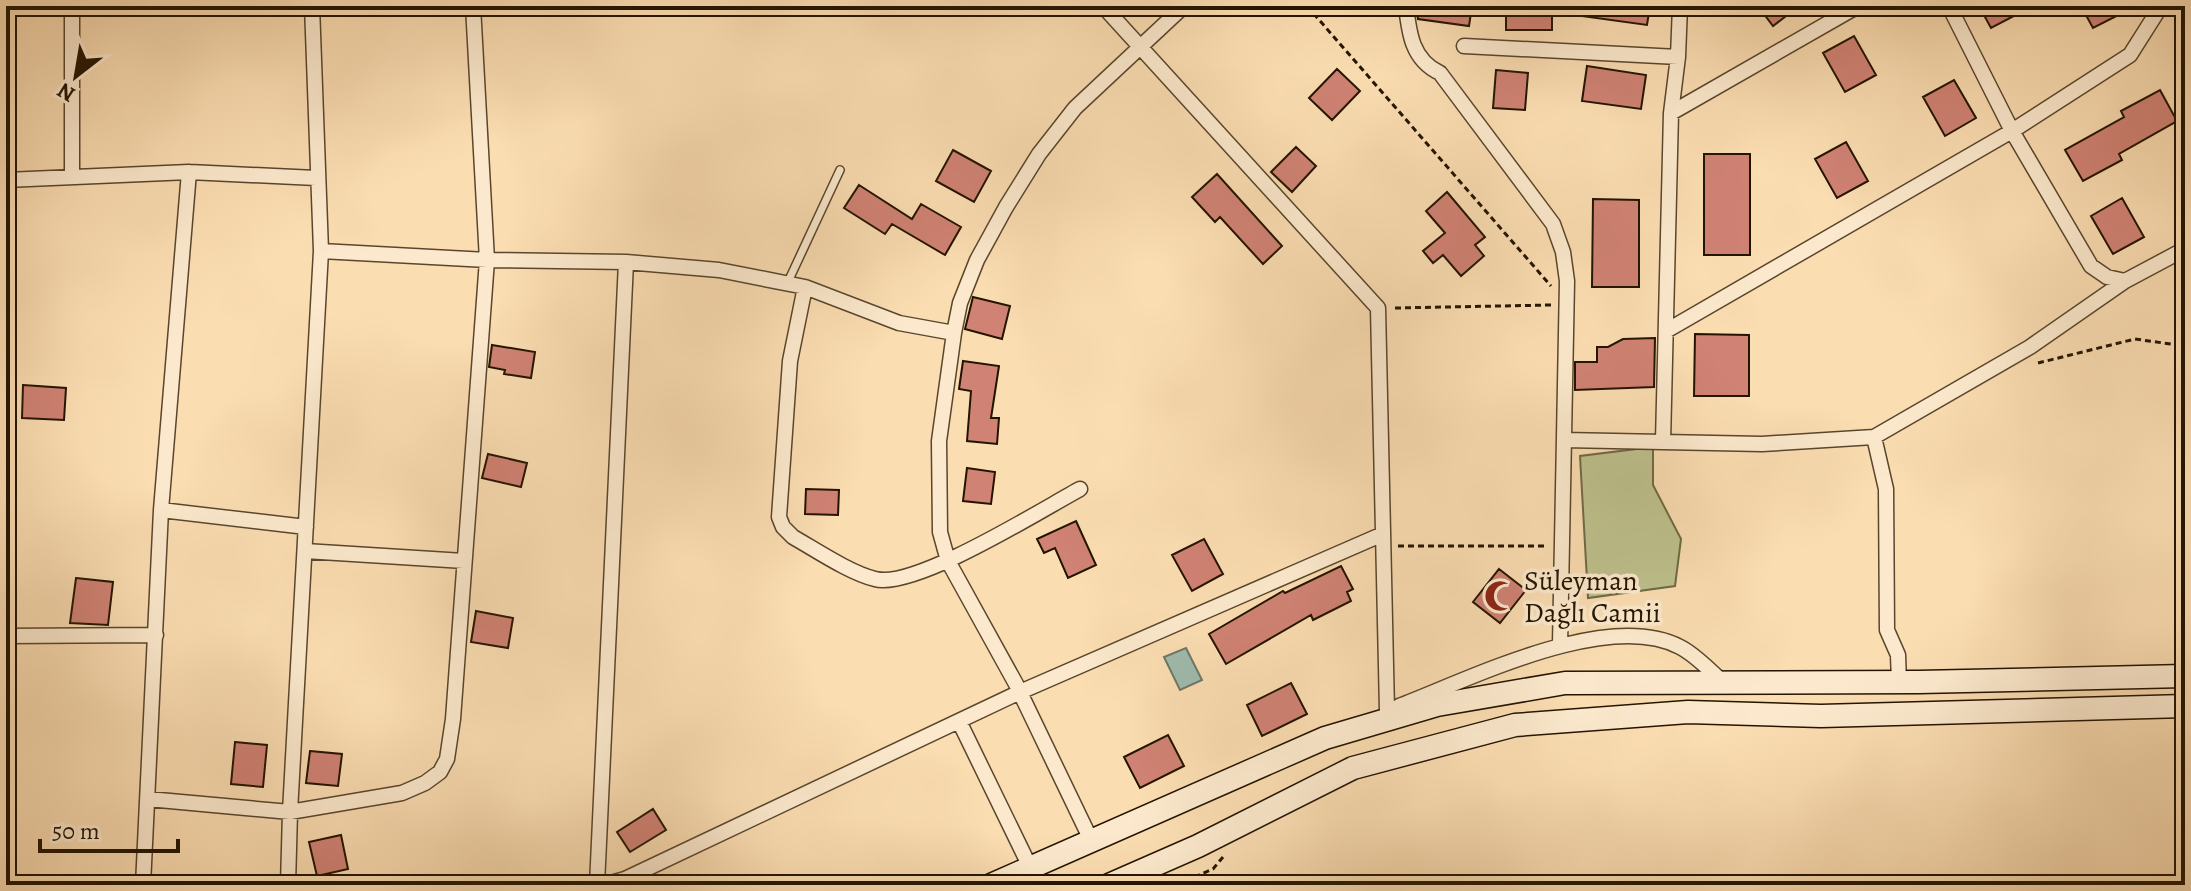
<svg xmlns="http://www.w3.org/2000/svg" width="2191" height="891" viewBox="0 0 2191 891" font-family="Alegreya,serif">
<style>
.green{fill:#bec18d;stroke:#706a46;stroke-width:2}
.water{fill:#9fbbae;stroke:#6d7868;stroke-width:2}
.building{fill:#d08274;stroke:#231400;stroke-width:2}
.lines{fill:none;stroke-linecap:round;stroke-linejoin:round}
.lane-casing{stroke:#59462c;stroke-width:10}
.street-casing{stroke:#59462c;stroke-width:17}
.secondary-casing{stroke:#231400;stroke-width:25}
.path{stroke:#231400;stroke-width:3;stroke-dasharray:6 4;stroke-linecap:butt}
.lane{stroke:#fce9cd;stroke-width:7}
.street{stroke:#fce9cd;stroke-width:14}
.secondary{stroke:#fce9cd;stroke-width:22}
.labels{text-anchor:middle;stroke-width:7;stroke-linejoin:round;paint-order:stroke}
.poi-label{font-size:28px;fill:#231400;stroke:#fce9cd;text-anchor:start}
</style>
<rect width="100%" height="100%" fill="#fbddb2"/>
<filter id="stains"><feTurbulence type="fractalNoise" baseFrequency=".0025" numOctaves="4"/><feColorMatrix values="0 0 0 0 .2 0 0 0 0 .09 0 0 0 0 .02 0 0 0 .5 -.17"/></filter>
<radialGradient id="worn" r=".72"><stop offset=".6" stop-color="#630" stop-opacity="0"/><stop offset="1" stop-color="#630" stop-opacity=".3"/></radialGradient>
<!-- green -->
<path class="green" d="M 1653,447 L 1653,485 L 1681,539 L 1675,586 L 1588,598 L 1580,456 Z"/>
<!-- water -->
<path class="water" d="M 1186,648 L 1202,680 L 1180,690 L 1164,657 Z"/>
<!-- building -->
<path class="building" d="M 1416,6 L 1472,6 L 1469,26 L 1418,19 Z
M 1506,6 L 1552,6 L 1552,30 L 1506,30 Z
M 1575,6 L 1650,6 L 1647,25 L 1574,15 Z
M 1758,6 L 1799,6 L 1773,26 Z
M 1979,6 L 2033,6 L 1991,28 Z
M 2081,6 L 2136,6 L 2093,28 Z
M 1854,36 L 1876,75 L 1845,92 L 1823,53 Z
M 1587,66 L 1646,75 L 1641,109 L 1582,101 Z
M 1337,69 L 1360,91 L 1332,120 L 1309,98 Z
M 1496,70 L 1528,73 L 1525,110 L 1493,108 Z
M 1954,80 L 1976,118 L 1945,136 L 1923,97 Z
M 2160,90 L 2177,121 L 2119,154 L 2122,160 L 2083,181 L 2065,150 L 2124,117 L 2121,111 Z
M 1846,142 L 1868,181 L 1837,198 L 1815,159 Z
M 1296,147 L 1316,166 L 1292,192 L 1271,172 Z
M 953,150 L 991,171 L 974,202 L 936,181 Z
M 1704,154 L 1750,154 L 1750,255 L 1704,255 Z
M 1217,174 L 1282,246 L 1263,264 L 1220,217 L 1215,222 L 1192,197 Z
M 859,185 L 912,219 L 921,204 L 961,227 L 945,255 L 892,224 L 885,234 L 844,208 Z
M 1447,192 L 1485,237 L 1475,245 L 1484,256 L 1461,276 L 1443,255 L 1433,263 L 1423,251 L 1445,233 L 1426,211 Z
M 2122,198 L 2144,237 L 2113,254 L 2091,216 Z
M 1593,199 L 1639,200 L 1639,287 L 1592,287 Z
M 973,297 L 1010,306 L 1002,339 L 965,329 Z
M 1695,334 L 1749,335 L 1749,396 L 1694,396 Z
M 1655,338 L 1654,387 L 1575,390 L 1575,362 L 1597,362 L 1597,347 L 1608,347 L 1623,339 Z
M 492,345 L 535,352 L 531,378 L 504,374 L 505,370 L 489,367 Z
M 963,361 L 999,366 L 991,418 L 999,418 L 997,444 L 967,441 L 971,391 L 959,389 Z
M 23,385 L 66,388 L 64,420 L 22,418 Z
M 488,454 L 527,463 L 521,487 L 482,478 Z
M 967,468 L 995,472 L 991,504 L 963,501 Z
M 806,489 L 839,490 L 838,515 L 805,514 Z
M 1076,521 L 1096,565 L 1068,578 L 1055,548 L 1044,553 L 1037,539 Z
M 1204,539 L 1223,574 L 1192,591 L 1172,555 Z
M 1341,566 L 1353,589 L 1347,592 L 1351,601 L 1313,620 L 1311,615 L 1226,664 L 1209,634 L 1283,591 L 1285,593 Z
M 1499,569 L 1526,590 L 1500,623 L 1473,602 Z
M 76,578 L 113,582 L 108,625 L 70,623 Z
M 476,611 L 513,618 L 508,648 L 471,642 Z
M 1291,683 L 1307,714 L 1262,736 L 1247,705 Z
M 1168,735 L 1184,766 L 1140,788 L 1124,757 Z
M 235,742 L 267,745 L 263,787 L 231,784 Z
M 310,751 L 342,754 L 338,786 L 306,783 Z
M 653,809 L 666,830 L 630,852 L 617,832 Z
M 341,835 L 348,869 L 317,876 L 309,842 Z"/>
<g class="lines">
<defs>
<path id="lane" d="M 787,284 L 840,170"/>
<path id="street" d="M 72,6 L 72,175
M 1103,6 L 1378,308 L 1387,711
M 1406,6 C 1409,33 1412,60 1440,73 L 1553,224 L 1563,252 L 1567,281 L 1560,645
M 1949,6 L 2012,131 L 2091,266 L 2107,277 L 2125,281 L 2185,249
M 1464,46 L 1678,57
M 1671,113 L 1858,6
M 6,180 L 189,172 L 316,178
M 321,251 L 487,260 L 626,262 L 719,270 L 805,287 L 899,323 L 954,333
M 805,287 L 790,361 L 779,517 L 783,527 L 793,537 C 816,550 850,573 875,579 C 914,590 1041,510 1080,489
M 1666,331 L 2012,131 L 2130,55 L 2161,6
M 1874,437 L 1886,489 L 1887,630 L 1898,655 L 1899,682
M 1564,440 L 1762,444 L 1874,437 L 2030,347 L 2125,281
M 1663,442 L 1671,113 L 1678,57 L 1680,6
M 161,510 L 306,527
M 305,551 L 464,561
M 6,636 L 156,635
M 1399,706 C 1470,679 1608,609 1680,647 C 1696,655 1710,671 1723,682
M 959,721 L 1030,867
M 148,799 L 290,812 L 402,793 L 425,783 L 440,772 L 447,759 L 453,719 L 487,260 L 473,6
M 1091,840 L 1016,684 L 948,561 L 940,532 L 939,441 L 954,333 L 960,303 L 977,260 L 1006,207 L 1039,154 L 1075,108 L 1184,6
M 143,885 L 161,510 L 189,172
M 288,885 L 290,812 L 321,251 L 312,6
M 597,885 L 626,262
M 604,885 L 625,879 L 1020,692 L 1383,534"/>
<path id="secondary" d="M 991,885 L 1325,738 L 1437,705 L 1565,683 L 1919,682 L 2185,676
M 1109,885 L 1198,846 L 1353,768 L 1515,725 L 1688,712 L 1821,716 L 2185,706"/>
</defs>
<!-- lane casing -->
<use href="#lane" class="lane-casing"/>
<!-- street casing -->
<use href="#street" class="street-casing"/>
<!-- secondary casing -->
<use href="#secondary" class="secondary-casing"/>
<!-- path -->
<path class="path" d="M 1307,6 L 1551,286
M 1395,308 L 1551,305
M 2038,363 L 2135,339 L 2185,346
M 1398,546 L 1546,546
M 1176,885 L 1213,869 L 1223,857"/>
<!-- lane -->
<use href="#lane" class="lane"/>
<!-- street -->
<use href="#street" class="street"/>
<!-- secondary -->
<use href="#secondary" class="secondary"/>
</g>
<!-- icons -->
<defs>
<symbol id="mosque-bare" viewBox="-9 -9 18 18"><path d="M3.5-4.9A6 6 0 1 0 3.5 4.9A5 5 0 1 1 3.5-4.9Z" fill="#8f2418" stroke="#fce9cd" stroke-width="2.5" paint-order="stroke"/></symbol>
</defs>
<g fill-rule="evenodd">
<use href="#mosque-bare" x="1478" y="574" width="44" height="44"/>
</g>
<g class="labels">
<!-- poi labels -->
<g class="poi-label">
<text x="1524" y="590">Süleyman<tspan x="1524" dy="32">Dağlı Camii</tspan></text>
</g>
</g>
<!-- margin -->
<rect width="2191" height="891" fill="none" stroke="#fbddb2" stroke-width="32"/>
<rect x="8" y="8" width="2175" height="875" fill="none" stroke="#231400" stroke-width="4"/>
<rect x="16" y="16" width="2159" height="859" fill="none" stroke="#231400" stroke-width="2"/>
<!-- north arrow -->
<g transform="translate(76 76) rotate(211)" stroke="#fce9cd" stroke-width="6" paint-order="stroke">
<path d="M0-6L14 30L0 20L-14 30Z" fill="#231400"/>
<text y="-12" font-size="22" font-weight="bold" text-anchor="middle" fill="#231400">N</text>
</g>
<!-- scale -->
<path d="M40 839v12h138v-12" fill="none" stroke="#231400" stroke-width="4"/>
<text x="52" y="839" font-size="24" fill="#231400" stroke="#fce9cd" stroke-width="6" paint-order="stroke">50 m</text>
<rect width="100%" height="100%" filter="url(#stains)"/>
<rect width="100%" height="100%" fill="url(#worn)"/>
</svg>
